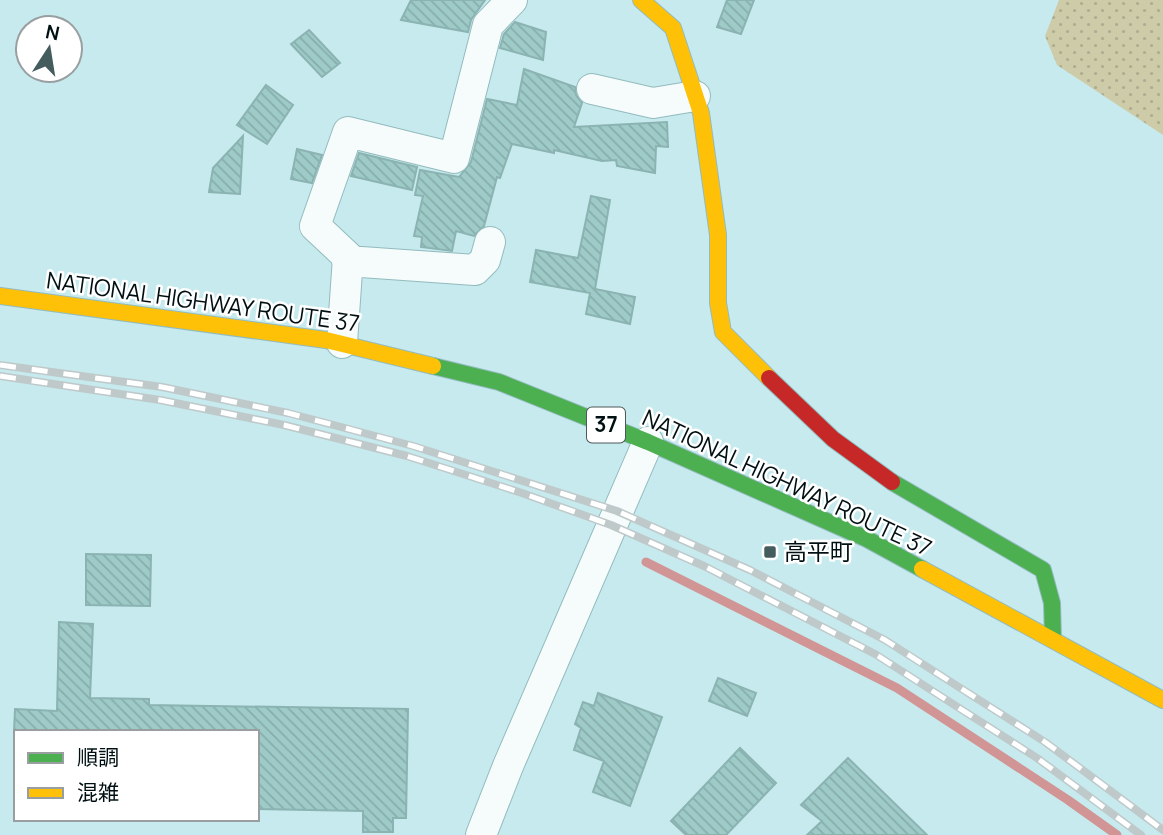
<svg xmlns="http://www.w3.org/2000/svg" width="1163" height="835" viewBox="0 0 1163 835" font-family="Manrope,'Noto Sans JP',sans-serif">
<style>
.grass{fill:url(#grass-dots)}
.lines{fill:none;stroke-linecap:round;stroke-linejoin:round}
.stream{stroke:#d19596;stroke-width:9}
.building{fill:url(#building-back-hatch);stroke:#8bb3b1;stroke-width:2}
.street-casing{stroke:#93bbbe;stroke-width:32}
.fast-casing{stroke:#93bbbe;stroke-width:18}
.slow-casing{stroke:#93bbbe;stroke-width:18}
.jam-casing{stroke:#93bbbe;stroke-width:18}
.street{stroke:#f6fcfc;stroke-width:30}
.fast{stroke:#4caf50;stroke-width:16}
.slow{stroke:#ffc107;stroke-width:16}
.jam{stroke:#c62828;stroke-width:16}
.rail-casing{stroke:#bfc9ca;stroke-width:8}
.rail{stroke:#fff;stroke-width:5;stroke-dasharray:16;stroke-linecap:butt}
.poi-dot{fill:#455c5f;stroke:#fff;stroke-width:2.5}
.labels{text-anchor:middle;stroke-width:5;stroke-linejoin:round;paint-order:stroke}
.shield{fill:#fff;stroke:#4c5859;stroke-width:2}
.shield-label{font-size:21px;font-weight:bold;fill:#001012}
.street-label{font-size:23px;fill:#001012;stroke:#fff}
.poi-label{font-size:23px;fill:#001012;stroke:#fff;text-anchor:start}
</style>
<defs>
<pattern id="grass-dots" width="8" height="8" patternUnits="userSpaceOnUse" patternTransform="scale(1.75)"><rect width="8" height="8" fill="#cecba9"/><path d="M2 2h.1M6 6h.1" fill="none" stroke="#afad90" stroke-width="1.8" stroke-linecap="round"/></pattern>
<pattern id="building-back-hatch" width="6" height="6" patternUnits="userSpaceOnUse" patternTransform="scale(1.75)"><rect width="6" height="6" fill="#9ecbc8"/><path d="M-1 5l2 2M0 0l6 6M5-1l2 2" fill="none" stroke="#86adab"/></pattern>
</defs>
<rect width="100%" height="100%" fill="#c6eaed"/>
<!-- grass -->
<path class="grass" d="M 1059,0 L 1163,0 L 1163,135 L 1057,65 L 1045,36 Z"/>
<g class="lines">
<!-- stream -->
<path class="stream" d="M 646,562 L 897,688 L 1068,800 L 1117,835"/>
</g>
<!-- building -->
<path class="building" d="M 411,0 L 485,0 L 471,20 L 468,32 L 401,20 Z
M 727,0 L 754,0 L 741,34 L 717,27 Z
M 515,22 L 546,32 L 543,60 L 500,48 L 504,34 Z
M 309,30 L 340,63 L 322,77 L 291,44 Z
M 524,69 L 575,87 L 576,95 L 582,103 L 574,127 L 667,122 L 668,147 L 656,146 L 655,173 L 617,166 L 616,160 L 602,161 L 554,150 L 554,153 L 512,144 L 500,178 L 497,177 L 484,226 L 474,236 L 456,231 L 452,251 L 421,247 L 422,237 L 414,236 L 423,196 L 415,195 L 420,170 L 459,177 L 471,162 L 487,99 L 517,105 Z
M 266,85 L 293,105 L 267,144 L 237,125 Z
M 243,136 L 240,194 L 209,192 L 213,168 Z
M 297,149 L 322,155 L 312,183 L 291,179 Z
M 359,153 L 417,167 L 412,190 L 351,176 Z
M 591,196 L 610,200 L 595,289 L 635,297 L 630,324 L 586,314 L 590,293 L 530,282 L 536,250 L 578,258 Z
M 86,554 L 151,555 L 150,606 L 86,605 Z
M 59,622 L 93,624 L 90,698 L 149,699 L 149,705 L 408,709 L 406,818 L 393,818 L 393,832 L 363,832 L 363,811 L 257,809 L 257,732 L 14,732 L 15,709 L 57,711 Z
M 718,678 L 756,693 L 747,716 L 709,701 Z
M 598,693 L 662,717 L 630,806 L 593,792 L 604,761 L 574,750 L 581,728 L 575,724 L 583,702 L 594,706 Z
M 740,748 L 776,783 L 726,835 L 686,835 L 671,821 Z
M 848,758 L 927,835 L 807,835 L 822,821 L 801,805 Z"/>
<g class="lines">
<defs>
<path id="street" d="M 592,89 L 653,103 L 695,96
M 347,261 L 475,270 L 485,260 L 490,242
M 342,343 L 348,257 L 315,226 L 348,132 L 454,158 L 488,25 L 512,0
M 481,835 L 508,766 L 648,442"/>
<path id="fast" d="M 433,366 L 499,382 L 648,442 L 867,539 L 922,569
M 892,482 L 1043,570 L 1052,603 L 1053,640"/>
<path id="slow" d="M 641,0 L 673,28 L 701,113 L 718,235 L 718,303 L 723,332 L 769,378
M 0,296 L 326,340 L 433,366
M 922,569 L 1163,700"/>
<path id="jam" d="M 769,378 L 833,439 L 892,482"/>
</defs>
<!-- street casing -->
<use href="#street" class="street-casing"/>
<!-- fast casing -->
<use href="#fast" class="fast-casing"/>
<!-- slow casing -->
<use href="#slow" class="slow-casing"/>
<!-- jam casing -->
<use href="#jam" class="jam-casing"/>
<!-- street -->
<use href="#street" class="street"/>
<!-- fast -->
<use href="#fast" class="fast"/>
<!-- slow -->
<use href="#slow" class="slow"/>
<!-- jam -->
<use href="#jam" class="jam"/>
<defs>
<path id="rail" d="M 0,365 L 162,387 L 288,413 L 413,446 L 617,511 L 750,570 L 885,640 L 1045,742 L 1163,830
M 0,376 L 160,400 L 284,425 L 407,456 L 522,493 L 611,525 L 704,566 L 875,654 L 1037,758 L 1141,835"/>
</defs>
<!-- rail casing -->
<use href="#rail" class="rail-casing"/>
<!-- rail -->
<use href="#rail" class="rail"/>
</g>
<!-- markers -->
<rect class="poi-dot" x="763" y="545" width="14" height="14" rx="3.5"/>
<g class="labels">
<!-- shield labels -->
<rect class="shield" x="587" y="407.5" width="38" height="35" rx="5"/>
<g class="shield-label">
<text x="606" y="432">37</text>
</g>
<!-- street labels -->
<g class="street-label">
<text transform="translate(203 302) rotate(8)" y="8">NATIONAL HIGHWAY ROUTE 37</text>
<text transform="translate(787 483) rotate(25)" y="8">NATIONAL HIGHWAY ROUTE 37</text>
</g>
<!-- poi labels -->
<g class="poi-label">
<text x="784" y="560">高平町</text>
</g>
</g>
<!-- legend -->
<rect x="14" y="730" width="245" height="91" fill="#ffffff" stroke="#999fa0" stroke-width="2"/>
<rect x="28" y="753" width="35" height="10" fill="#4caf50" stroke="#999fa0" stroke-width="2"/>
<text x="77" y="765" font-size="21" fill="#001012">順調</text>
<rect x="28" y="788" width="35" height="10" fill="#ffc107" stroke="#999fa0" stroke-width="2"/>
<text x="77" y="800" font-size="21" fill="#001012">混雑</text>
<!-- north arrow -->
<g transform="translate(49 49) rotate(12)"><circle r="33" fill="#ffffff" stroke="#999fa0" stroke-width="2"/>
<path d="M0-5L12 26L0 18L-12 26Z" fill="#455c5f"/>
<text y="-10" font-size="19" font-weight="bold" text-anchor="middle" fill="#001012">N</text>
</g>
</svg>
